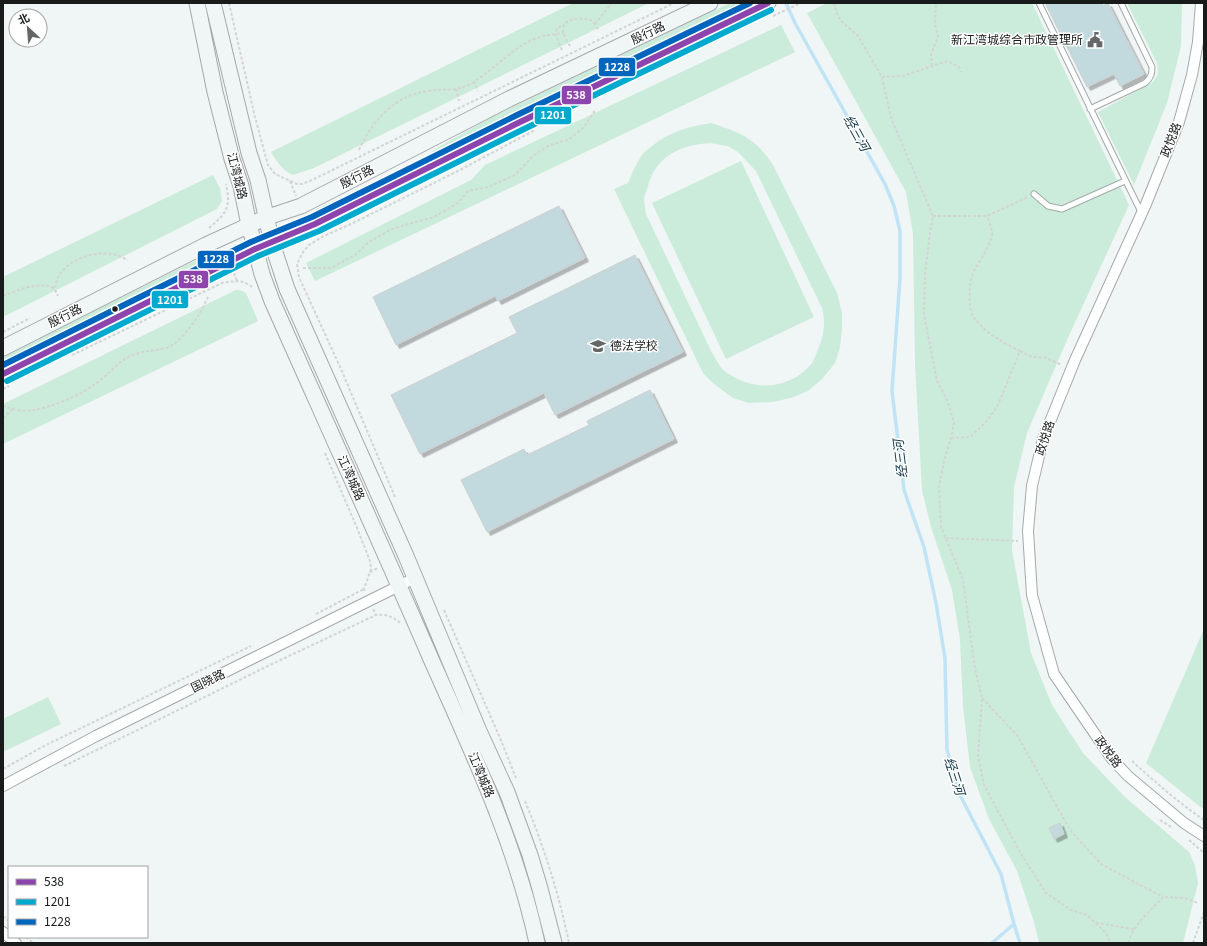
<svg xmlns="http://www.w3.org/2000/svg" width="1207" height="946" viewBox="0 0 1207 946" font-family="Georgia,'Noto Sans SC',serif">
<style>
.green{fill:#cbecda;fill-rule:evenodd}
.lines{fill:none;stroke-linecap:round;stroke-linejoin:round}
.stream{stroke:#c0e4f6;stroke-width:3.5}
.building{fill:#c2d9dd;stroke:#cdd0d0;filter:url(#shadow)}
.lane-casing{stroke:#a5a9a9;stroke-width:7}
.street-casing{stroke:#a5a9a9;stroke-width:12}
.secondary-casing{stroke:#a5a9a9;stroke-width:17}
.path{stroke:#d3d4d4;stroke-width:2;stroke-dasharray:3 2;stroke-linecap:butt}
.lane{stroke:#fdfefe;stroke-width:5}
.street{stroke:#fdfefe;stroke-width:10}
.secondary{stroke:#f0f6f5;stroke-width:15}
.bus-1-casing{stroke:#fff;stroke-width:9}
.bus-2-casing{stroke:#fff;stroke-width:9}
.bus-3-casing{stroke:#fff;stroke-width:9}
.bus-1{stroke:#8e44ad;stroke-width:6}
.bus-2{stroke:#00a9ce;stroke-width:6}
.bus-3{stroke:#0065bd;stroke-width:6}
.bus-dot{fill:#191b1b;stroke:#fff;stroke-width:1.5}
.labels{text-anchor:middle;stroke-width:3;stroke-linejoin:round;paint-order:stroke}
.street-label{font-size:12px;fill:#191b1b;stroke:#fff}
.poi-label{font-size:12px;fill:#191b1b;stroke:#fff;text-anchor:end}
.water-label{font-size:13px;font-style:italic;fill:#103749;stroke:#fff}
.line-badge{stroke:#fff;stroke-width:1.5}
.badge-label{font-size:11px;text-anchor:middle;font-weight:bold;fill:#fff}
</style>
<defs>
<filter id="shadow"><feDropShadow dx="3.5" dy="3.5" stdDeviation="0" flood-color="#0004"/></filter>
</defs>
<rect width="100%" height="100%" fill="#f0f5f5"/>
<!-- green -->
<path class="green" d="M 573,3 L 649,3 L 314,168 L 293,175 C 282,170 277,162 271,152 Z
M 730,3 L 754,3 L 317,214 L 316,209 L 410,166 L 442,145 L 492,117 Z
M 827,3 L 1032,3 L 1129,205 L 1067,340 L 1027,433 L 1014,487 L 1012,550 L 1031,653 L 1052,705 L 1083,753 L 1125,797 L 1189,852 L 1195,866 L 1198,883 L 1183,943 L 1039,943 L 1034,922 L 1017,871 L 989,819 L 970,767 L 963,706 L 960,640 L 952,590 L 931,527 L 922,490 L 915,364 L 913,234 L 906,192 L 807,13 Z
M 1127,3 L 1182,3 L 1181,46 L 1167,103 L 1134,185 L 1098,112 L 1153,82 C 1158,75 1159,72 1157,63 Z
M 781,25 L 795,52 L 315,281 L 306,263 L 471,180 L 485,165 Z
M 711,123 C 742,133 755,138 773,165 L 837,293 L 842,313 L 842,329 L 840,347 L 835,363 L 822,379 L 808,391 L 791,398 L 772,402 L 749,403 L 733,398 L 714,384 L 703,373 L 614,189 L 628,183 C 632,173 636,164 642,155 C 644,152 648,149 651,147 C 670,131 688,127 711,123 ZM 710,143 L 728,146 L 738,152 L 756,171 L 822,308 C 826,326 824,335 817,352 C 815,356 814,360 812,363 C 793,387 760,392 734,377 C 729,374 723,371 720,366 C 717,362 715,357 712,353 L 646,214 C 645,209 644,203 644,198 C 645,194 647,190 648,186 C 656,156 680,145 710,143 Z
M 741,161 L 814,317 L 726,359 L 652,203 Z
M 213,175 L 220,188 L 222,201 L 217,209 L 3,317 L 3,277 Z
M 211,253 L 214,257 L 110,308 L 64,337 L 3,367 L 3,356 Z
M 236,290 L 240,290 L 246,293 L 258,321 L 3,444 L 3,404 Z
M 1204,629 L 1204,809 L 1199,806 L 1146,763 Z
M 48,697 L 61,724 L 5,751 L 3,748 L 3,719 Z"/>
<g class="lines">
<!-- stream -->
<path class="stream" d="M 786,3 L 795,23 L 885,184 L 894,206 L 900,231 L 900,278 L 892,391 L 904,490 L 924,547 L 936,603 L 945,658 L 947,750 L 960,795 L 1001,874 L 1014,924 L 1020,943
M 992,943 L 1014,924"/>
</g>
<!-- building -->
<path class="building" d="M 1045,3 L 1102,3 L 1103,6 L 1108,3 L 1144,74 L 1120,86 L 1114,74 L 1087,87 Z
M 559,206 L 585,258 L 498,301 L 495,296 L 396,345 L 373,297 Z
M 635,255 L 683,352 L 555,415 L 544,393 L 420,454 L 391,395 L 517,333 L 509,317 Z
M 650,390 L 674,439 L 487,532 L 461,480 L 524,449 L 527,455 L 589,425 L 587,421 Z
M 1060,823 L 1064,834 L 1054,839 L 1049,828 Z"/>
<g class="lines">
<defs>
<path id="lane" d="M 1039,3 L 1141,212
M 1090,109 L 1145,83 C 1151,78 1152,74 1152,67 L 1121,3
M 1034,194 L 1048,206 L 1062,209 L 1125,181"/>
<path id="street" d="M 1201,3 L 1198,42 L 1192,75 L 1179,122 L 1146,204 L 1075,360 L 1043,439 L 1032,486 L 1028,531 L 1032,595 L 1054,674 L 1112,759 L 1128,776 L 1184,823 L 1204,836
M 3,786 L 96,736 L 415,578
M 3,932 L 16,943"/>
<path id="secondary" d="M 197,3 L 215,92 L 232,159 L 241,186 L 249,225 L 262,274 L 272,301 C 325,420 379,539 431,659 C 472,751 516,844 537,943
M 213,3 L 249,153 L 258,180 L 272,243 L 287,289 L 406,556 L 479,731 L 507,792 L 530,855 L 539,885 L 554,943
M 3,348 L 206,245 L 265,218 L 301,206 L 509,99 L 710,3
M 3,374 L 255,249 L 315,224 L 518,123 L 768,3"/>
</defs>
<!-- lane casing -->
<use href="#lane" class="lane-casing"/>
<!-- street casing -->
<use href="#street" class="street-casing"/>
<!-- secondary casing -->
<use href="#secondary" class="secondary-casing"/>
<!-- path -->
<path class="path" d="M 229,3 L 255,117 L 268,165 L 275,174 L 297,184 L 302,184 L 312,180 L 674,3
M 835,3 L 834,6 L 840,20 L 858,36 L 882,77 L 891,118 L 933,216 L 930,233 L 925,274 L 924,315 L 937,381 L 947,400 L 954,422 L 951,438 L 944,461 L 939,486 L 941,527 L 963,580 L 975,669 L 982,698 L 978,756 L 984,785 L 1021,854 L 1046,893 L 1071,910 L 1087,915 L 1106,933 L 1110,943
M 773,16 L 801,3
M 595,24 L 612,3
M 570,46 C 567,41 562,33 563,28 C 565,17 585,17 592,21 C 595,24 597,28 599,31
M 562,50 L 555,34 L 557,29 L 564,24
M 932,66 L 931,54 L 938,37 L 935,24 L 936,3
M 882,77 L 903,76 L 947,61 L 959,67 L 961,72
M 474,81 L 478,91
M 456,89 L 459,101
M 359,150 C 372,121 394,96 427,91 C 445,88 454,93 472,83 C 494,70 512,47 537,38 C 546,35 555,34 564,33
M 290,181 L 296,196
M 933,216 L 987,216 L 1028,197
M 209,228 C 227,213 231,207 226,184
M 303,268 L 331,268 L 355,255 L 369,242 L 392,229 L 412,223 L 434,217 L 458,203 L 468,191 L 488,187 L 515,175 L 534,155 L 540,151 L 550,145 L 568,140 L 577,133 L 583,128 L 596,109
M 234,273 L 237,281
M 54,288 C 56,284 57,279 59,276 C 68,260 93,251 111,254 C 116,254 123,258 128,260
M 3,296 C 18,290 38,281 54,288 L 58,296
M 3,332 L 30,318
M 1020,351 L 1032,357 L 1046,358 L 1062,365
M 72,355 L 222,283 C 234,281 244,279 253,288
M 3,389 L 9,386
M 3,406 C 12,409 23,412 33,410 C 53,407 79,396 95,384 C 106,377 114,366 125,359 C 139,350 151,352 166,348 C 177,345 192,326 198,316 C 202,310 205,303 208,297
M 3,418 L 13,409
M 951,438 L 970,437 L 987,421 L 998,405 L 1020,351 C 1005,344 982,331 973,316 C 968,307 969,286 972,276 C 977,262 990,249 992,234 C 992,228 989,221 987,216
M 325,453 L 357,528 L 370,561 L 371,569 L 364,589 L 365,592
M 395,497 L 341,369 L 299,277 L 297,264 L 303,252 L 309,245 L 322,237 L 353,223 L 458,171 L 535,130
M 946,538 L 1018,541
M 370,572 L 378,568
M 373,609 L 376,615 C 389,614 392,617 402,624
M 444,610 L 500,738 L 516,778
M 316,614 L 364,589
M 982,698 L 1017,735 L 1070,830 L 1101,864 L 1163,897
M 1132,761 C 1155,782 1178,802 1204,820
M 64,766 L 272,664 L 376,615
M 3,769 L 44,746 L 251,646
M 525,801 C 544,847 559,894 569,943
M 1160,820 L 1173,828
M 1189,840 L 1204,853
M 3,916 L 9,921
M 1096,923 L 1134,929
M 26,937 L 33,943
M 1129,943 C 1129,929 1154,907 1163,897 L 1184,898 L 1198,903
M 1193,943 L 1204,912"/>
<!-- lane -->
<use href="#lane" class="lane"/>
<!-- street -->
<use href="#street" class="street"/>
<!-- secondary -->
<use href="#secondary" class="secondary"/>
<defs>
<path id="bus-1" d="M 3,374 L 255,249 L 315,224 L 518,123 L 768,3"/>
<path id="bus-2" d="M 7,381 L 258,256 L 319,231 L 522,130 L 771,10"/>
<path id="bus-3" d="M 3,365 L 251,242 L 312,217 L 515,116 L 750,3"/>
</defs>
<!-- bus-1 casing -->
<use href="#bus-1" class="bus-1-casing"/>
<!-- bus-2 casing -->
<use href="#bus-2" class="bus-2-casing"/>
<!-- bus-3 casing -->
<use href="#bus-3" class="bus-3-casing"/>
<!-- bus-1 -->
<use href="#bus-1" class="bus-1"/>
<!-- bus-2 -->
<use href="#bus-2" class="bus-2"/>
<!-- bus-3 -->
<use href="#bus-3" class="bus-3"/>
</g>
<!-- icons -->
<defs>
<symbol id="civic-bare" viewBox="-9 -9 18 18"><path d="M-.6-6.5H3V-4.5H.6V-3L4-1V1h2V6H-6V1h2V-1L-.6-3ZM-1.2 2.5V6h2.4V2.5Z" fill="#646767" stroke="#fff" stroke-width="2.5" paint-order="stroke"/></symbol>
<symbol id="school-bare" viewBox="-9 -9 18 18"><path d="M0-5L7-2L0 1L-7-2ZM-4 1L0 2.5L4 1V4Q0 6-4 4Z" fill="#646767" stroke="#fff" stroke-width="2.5" paint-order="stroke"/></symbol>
</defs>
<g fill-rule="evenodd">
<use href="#civic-bare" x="1084" y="29" width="22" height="22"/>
<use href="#school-bare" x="587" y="335" width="22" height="22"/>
</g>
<!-- markers -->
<circle class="bus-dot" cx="115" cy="309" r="3.5"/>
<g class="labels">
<!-- street labels -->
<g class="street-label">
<text transform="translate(648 33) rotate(-26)" y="4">殷行路</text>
<text transform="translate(1171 140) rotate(-69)" y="4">政悦路</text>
<text transform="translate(237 176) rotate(76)" y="4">江湾城路</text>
<text transform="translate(357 177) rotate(-27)" y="4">殷行路</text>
<text transform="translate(65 316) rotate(-27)" y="4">殷行路</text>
<text transform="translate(1045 438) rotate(-72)" y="4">政悦路</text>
<text transform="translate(351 478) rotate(66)" y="4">江湾城路</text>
<text transform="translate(208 681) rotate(-26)" y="4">国晓路</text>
<text transform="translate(1108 752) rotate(53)" y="4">政悦路</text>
<text transform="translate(481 775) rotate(67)" y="4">江湾城路</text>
</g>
<!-- poi labels -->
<g class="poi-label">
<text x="1083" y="44">新江湾城综合市政管理所</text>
<text x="610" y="350" text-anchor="start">德法学校</text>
</g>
<!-- water labels -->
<g class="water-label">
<text transform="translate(857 133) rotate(61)" y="5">经三河</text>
<text transform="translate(900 459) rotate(-97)" y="5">经三河</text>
<text transform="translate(955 776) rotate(72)" y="5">经三河</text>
</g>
</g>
<g class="line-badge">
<rect x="598" y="57" width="38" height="20" rx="4" fill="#0065bd"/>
<rect x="561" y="85" width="31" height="20" rx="4" fill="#8e44ad"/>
<rect x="534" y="106" width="38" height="19" rx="4" fill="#00a9ce"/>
<rect x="197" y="250" width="38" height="19" rx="4" fill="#0065bd"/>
<rect x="178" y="270" width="31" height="19" rx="4" fill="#8e44ad"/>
<rect x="151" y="290" width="38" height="19" rx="4" fill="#00a9ce"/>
</g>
<g class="badge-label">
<text x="617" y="71">1228</text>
<text x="576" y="99">538</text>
<text x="553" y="119">1201</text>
<text x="216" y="263">1228</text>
<text x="193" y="283">538</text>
<text x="170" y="304">1201</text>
</g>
<!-- border -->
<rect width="1207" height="946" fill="none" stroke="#191b1b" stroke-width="8"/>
<!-- legend -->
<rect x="8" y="866" width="140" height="72" fill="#ffffff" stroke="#a3a4a4"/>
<rect x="16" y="879" width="20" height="6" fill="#8e44ad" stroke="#a3a4a4"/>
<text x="44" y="886" font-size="12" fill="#191b1b">538</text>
<rect x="16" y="899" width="20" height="6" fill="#00a9ce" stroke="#a3a4a4"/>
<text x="44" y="906" font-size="12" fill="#191b1b">1201</text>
<rect x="16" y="919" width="20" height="6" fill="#0065bd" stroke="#a3a4a4"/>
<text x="44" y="926" font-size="12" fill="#191b1b">1228</text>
<!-- north arrow -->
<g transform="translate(28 28) rotate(334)"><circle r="19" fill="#ffffff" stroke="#a3a4a4"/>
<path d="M0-3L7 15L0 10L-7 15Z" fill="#646767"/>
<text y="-6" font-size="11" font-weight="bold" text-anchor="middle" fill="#191b1b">北</text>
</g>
</svg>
